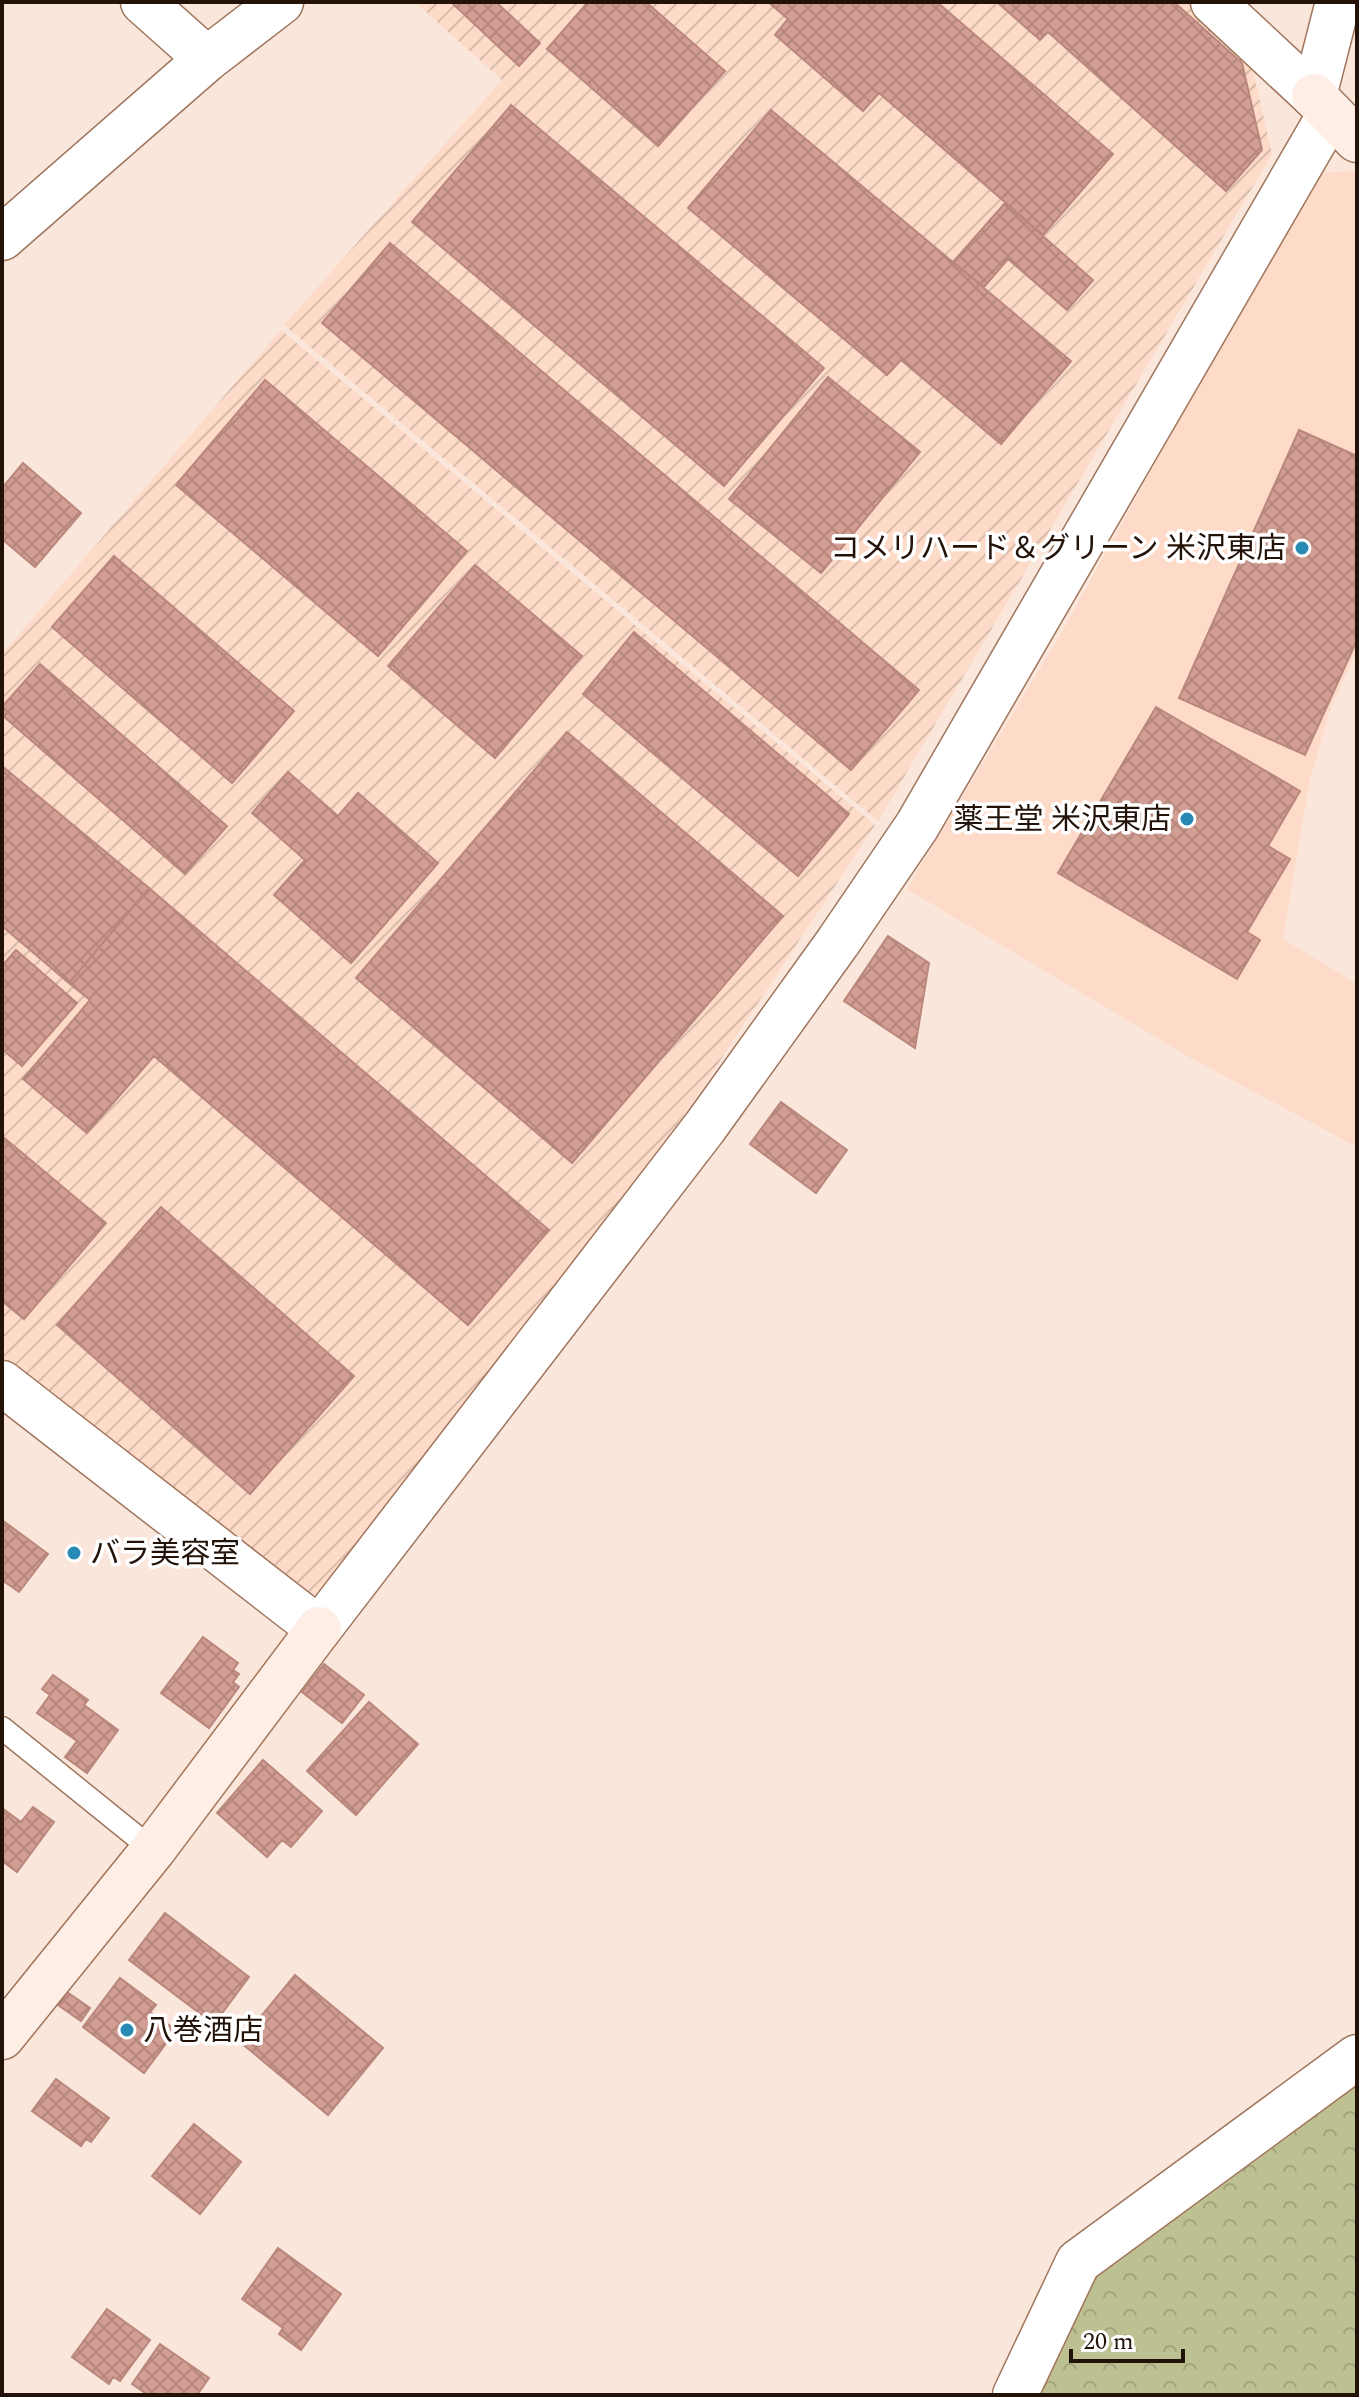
<svg xmlns="http://www.w3.org/2000/svg" width="1359" height="2397" viewBox="0 0 1359 2397" font-family="Spectral,'Noto Sans JP',serif">
<style>
.built{fill:#fddbc8}
.industrial{fill:url(#industrial-furrows)}
.park{fill:url(#park-crowns)}
.building{fill:url(#building-cross-hatch);stroke:#ba877c;stroke-width:2}
.lines{fill:none;stroke-linecap:round;stroke-linejoin:round}
.lane-casing{stroke:#a0755b;stroke-width:25}
.street-casing{stroke:#a0755b;stroke-width:47}
.secondary-casing{stroke:#a0755b;stroke-width:47}
.lane{stroke:#fff;stroke-width:22}
.street{stroke:#fff;stroke-width:44}
.secondary{stroke:#feeee5;stroke-width:44}
.poi-dot{fill:#2789b4;stroke:#fff;stroke-width:3}
.labels{text-anchor:middle;stroke-width:7;stroke-linejoin:round;paint-order:stroke}
.poi-label{font-size:30px;fill:#221208;stroke:#fff;text-anchor:end}
</style>
<defs>
<pattern id="industrial-furrows" width="10" height="10" patternUnits="userSpaceOnUse" patternTransform="scale(2)"><rect width="10" height="10" fill="#fddbc8"/><path d="M-1 1l2-2M0 10L10 0M9 11l2-2" fill="none" stroke="#d9bbaa"/></pattern>
<pattern id="park-crowns" width="20" height="18" patternUnits="userSpaceOnUse" patternTransform="scale(2)"><rect width="20" height="18" fill="#bdc192"/><path d="M2 6a3 3 0 1 1 6 0M12 15a3 3 0 1 1 6 0" fill="none" stroke="#a2a57c"/></pattern>
<pattern id="building-cross-hatch" width="8" height="8" patternUnits="userSpaceOnUse" patternTransform="scale(2)"><rect width="8" height="8" fill="#d29d92"/><path d="M0 0l8 8M0 8l8-8" fill="none" stroke="#b4867c"/></pattern>
</defs>
<rect width="100%" height="100%" fill="#fae6db"/>
<!-- built -->
<path class="built" d="M 1357,171 L 1357,650 L 1331,707 L 1310,779 L 1283,939 L 1357,984 L 1357,1147 L 1191,1058 L 907,889 L 1059,637 L 1316,173 Z"/>
<!-- industrial -->
<path class="industrial" d="M 415,2 L 1190,2 L 1250,58 L 1272,154 L 878,821 L 284,325 L 502,80 Z
M 281,330 L 875,825 L 687,1111 L 315,1602 L 2,1356 L 2,654 Z"/>
<!-- park -->
<path class="park" d="M 1357,2070 L 1357,2395 L 1031,2395 L 1088,2276 Z"/>
<!-- building -->
<path class="building" d="M 451,2 L 496,2 L 540,43 L 519,66 Z
M 588,2 L 646,2 L 725,71 L 658,146 L 547,49 Z
M 768,2 L 937,2 L 1113,154 L 1043,235 L 879,93 L 863,111 L 775,35 L 788,19 Z
M 997,2 L 1174,2 L 1242,63 L 1262,150 L 1226,191 L 1048,32 L 1040,40 Z
M 511,105 L 824,368 L 724,486 L 412,222 Z
M 771,110 L 1071,361 L 1001,444 L 901,360 L 887,375 L 688,208 Z
M 1005,203 L 1093,280 L 1067,310 L 1008,259 L 984,287 L 953,262 Z
M 390,243 L 919,690 L 851,770 L 322,323 Z
M 828,377 L 920,452 L 821,573 L 729,499 Z
M 265,380 L 467,551 L 378,656 L 176,485 Z
M 1299,430 L 1357,456 L 1357,640 L 1305,755 L 1179,698 Z
M 23,463 L 81,513 L 35,567 L 2,539 L 2,488 Z
M 114,556 L 294,711 L 232,783 L 52,627 Z
M 475,565 L 582,656 L 495,758 L 388,666 Z
M 634,632 L 849,814 L 798,876 L 583,694 Z
M 40,664 L 227,826 L 185,874 L 2,715 L 2,707 Z
M 1156,707 L 1300,791 L 1268,846 L 1290,859 L 1247,932 L 1260,940 L 1237,979 L 1058,873 Z
M 567,732 L 783,916 L 572,1163 L 356,978 Z
M 2,766 L 149,888 L 69,983 L 2,926 Z
M 288,772 L 338,816 L 358,793 L 438,863 L 351,963 L 274,895 L 305,860 L 252,813 Z
M 149,888 L 549,1230 L 468,1325 L 154,1056 L 87,1133 L 23,1079 L 90,1000 L 69,983 Z
M 888,936 L 929,963 L 915,1048 L 844,1001 Z
M 16,950 L 77,1003 L 22,1066 L 2,1049 L 2,966 Z
M 781,1102 L 847,1150 L 816,1193 L 750,1144 Z
M 2,1136 L 106,1223 L 24,1319 L 2,1301 Z
M 161,1207 L 354,1376 L 250,1494 L 57,1325 Z
M 2,1520 L 48,1554 L 19,1592 L 2,1580 Z
M 203,1637 L 238,1663 L 233,1670 L 239,1674 L 233,1682 L 239,1687 L 209,1728 L 161,1693 Z
M 324,1664 L 364,1695 L 342,1723 L 302,1692 Z
M 53,1675 L 88,1700 L 84,1705 L 118,1730 L 87,1773 L 65,1757 L 77,1741 L 37,1713 L 50,1695 L 42,1689 Z
M 369,1702 L 418,1744 L 356,1815 L 307,1771 Z
M 263,1760 L 322,1811 L 291,1847 L 282,1840 L 267,1857 L 217,1813 Z
M 33,1807 L 54,1822 L 17,1872 L 2,1861 L 2,1808 L 21,1822 Z
M 165,1913 L 249,1977 L 214,2024 L 129,1960 Z
M 295,1975 L 383,2048 L 328,2115 L 240,2042 Z
M 120,1978 L 156,2005 L 150,2012 L 176,2030 L 144,2073 L 83,2027 Z
M 67,1992 L 90,2008 L 81,2021 L 58,2005 Z
M 56,2079 L 109,2118 L 91,2142 L 86,2139 L 81,2146 L 32,2111 Z
M 194,2124 L 241,2162 L 200,2214 L 152,2176 Z
M 278,2248 L 341,2294 L 301,2350 L 279,2334 L 283,2328 L 242,2299 Z
M 107,2309 L 150,2340 L 120,2381 L 113,2377 L 109,2384 L 72,2357 Z
M 160,2344 L 209,2378 L 197,2395 L 148,2395 L 132,2384 Z"/>
<g class="lines">
<defs>
<path id="lane" d="M 2,1728 L 153,1850"/>
<path id="street" d="M 143,2 L 207,59
M 1213,2 L 1314,96 L 1338,2
M 2,238 L 207,59 L 281,2
M 2,1383 L 319,1629 L 705,1127 L 838,942 L 917,826 L 1330,114
M 1015,2395 L 1078,2262 L 1357,2057"/>
<path id="secondary" d="M 1314,96 L 1357,140
M 2,2037 L 153,1850 L 319,1629"/>
</defs>
<!-- lane casing -->
<use href="#lane" class="lane-casing"/>
<!-- street casing -->
<use href="#street" class="street-casing"/>
<!-- secondary casing -->
<use href="#secondary" class="secondary-casing"/>
<!-- lane -->
<use href="#lane" class="lane"/>
<!-- street -->
<use href="#street" class="street"/>
<!-- secondary -->
<use href="#secondary" class="secondary"/>
</g>
<!-- markers -->
<g class="poi-dot">
<circle cx="1302" cy="548" r="8"/>
<circle cx="1187" cy="819" r="8"/>
<circle cx="74" cy="1553" r="8"/>
<circle cx="127" cy="2030" r="8"/>
</g>
<g class="labels">
<!-- poi labels -->
<g class="poi-label">
<text x="1286" y="558">コメリハード＆グリーン 米沢東店</text>
<text x="1171" y="829">薬王堂 米沢東店</text>
<text x="90" y="1563" text-anchor="start">バラ美容室</text>
<text x="143" y="2040" text-anchor="start">八巻酒店</text>
</g>
</g>
<!-- border -->
<rect width="1359" height="2397" fill="none" stroke="#221208" stroke-width="8"/>
<!-- scale -->
<path d="M1071 2349v12h112v-12" fill="none" stroke="#221208" stroke-width="4"/>
<text x="1083" y="2349" font-size="24" fill="#221208" stroke="#ffffff" stroke-width="6" paint-order="stroke">20 m</text>
</svg>
